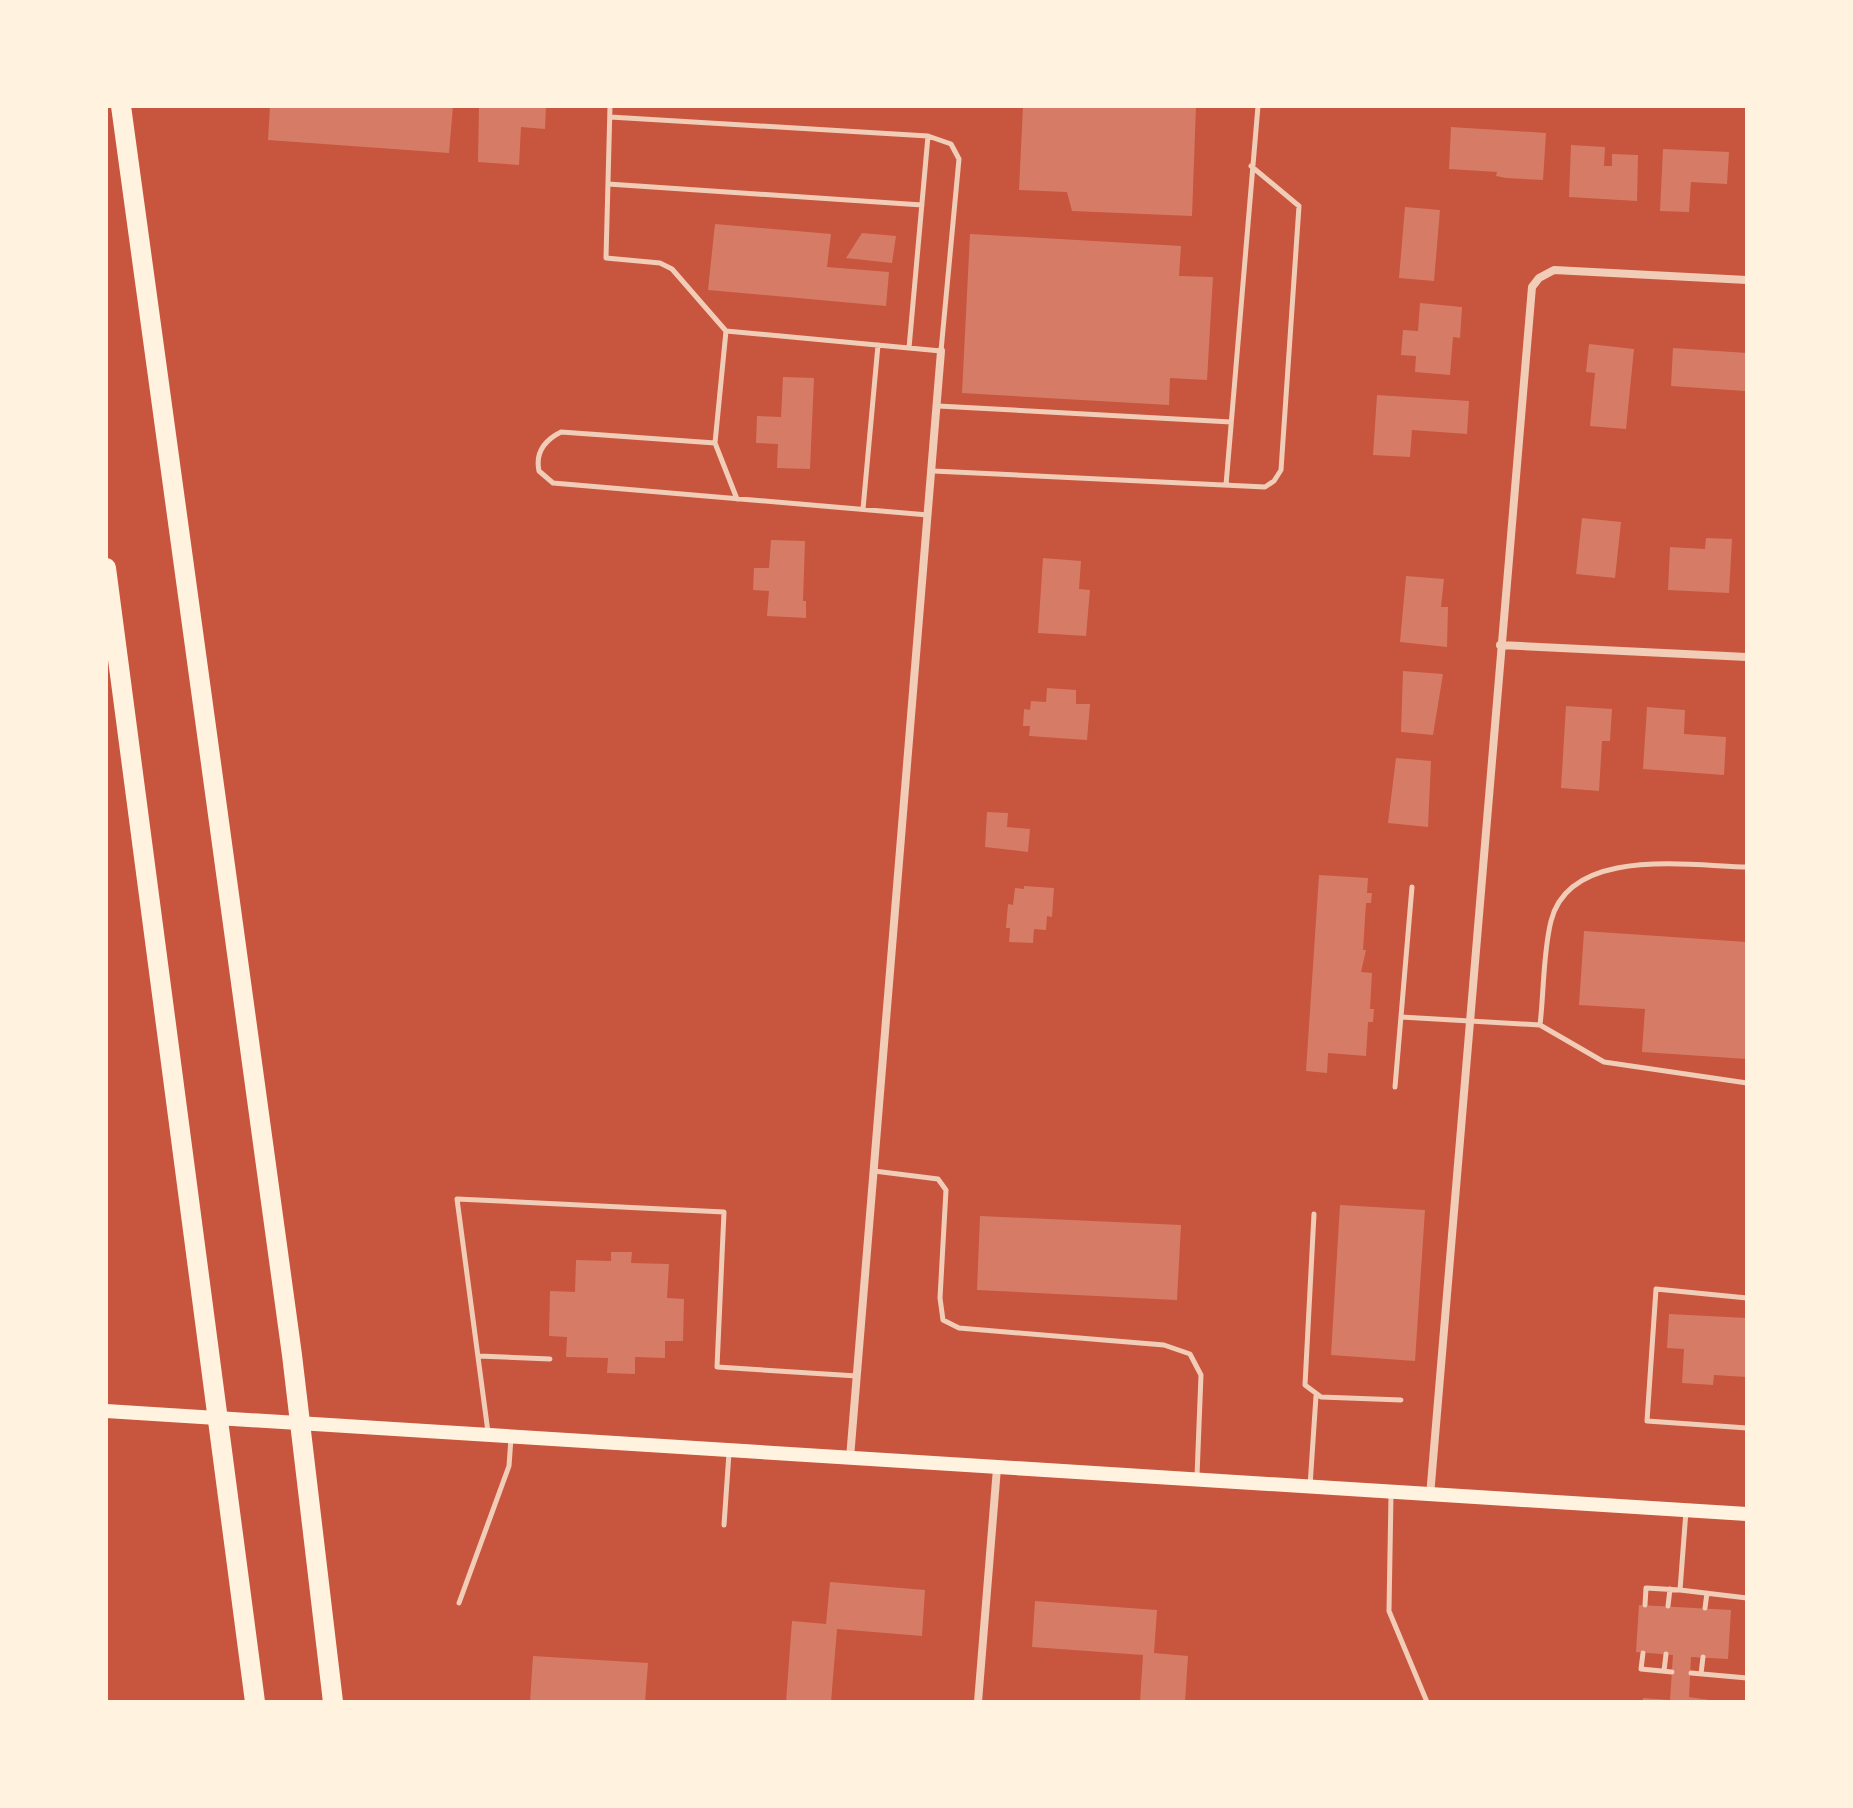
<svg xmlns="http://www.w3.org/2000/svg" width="1853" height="1808" viewBox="0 0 1853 1808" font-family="Quicksand,sans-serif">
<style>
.building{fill:#d67c66}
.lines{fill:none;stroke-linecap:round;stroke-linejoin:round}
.service{stroke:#f1ccb7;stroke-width:5}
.minor{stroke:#f1ccb7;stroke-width:8}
.secondary{stroke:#fff3e0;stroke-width:14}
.motorway{stroke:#fff3e0;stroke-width:20}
</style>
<rect width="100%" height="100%" fill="#c8553d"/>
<!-- building -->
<path class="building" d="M 270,106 L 453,106 L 449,153 L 268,140 Z
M 479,106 L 546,106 L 545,129 L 521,127 L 519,165 L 478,162 Z
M 1023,106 L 1196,106 L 1192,216 L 1072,211 L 1067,192 L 1019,190 Z
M 1451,127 L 1546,133 L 1543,180 L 1506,178 L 1496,176 L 1497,172 L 1449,169 Z
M 1571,145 L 1605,147 L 1604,166 L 1612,166 L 1612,154 L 1638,155 L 1637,201 L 1569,197 Z
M 1663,149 L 1729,152 L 1727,184 L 1691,182 L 1689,212 L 1660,211 Z
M 1405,207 L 1440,210 L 1434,281 L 1399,278 Z
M 715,224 L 831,234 L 827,267 L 889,272 L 886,306 L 708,290 Z
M 862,233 L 896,236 L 892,263 L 846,258 Z
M 970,234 L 1181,246 L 1179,276 L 1213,277 L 1207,380 L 1170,378 L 1169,405 L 962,393 Z
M 1420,303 L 1462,307 L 1460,338 L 1453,337 L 1450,375 L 1415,372 L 1416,356 L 1401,355 L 1403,330 L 1418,331 Z
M 1589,344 L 1634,349 L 1626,429 L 1590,426 L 1595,373 L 1586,372 Z
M 1673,348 L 1747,353 L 1745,391 L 1671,386 Z
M 783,377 L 814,378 L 810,469 L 777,468 L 778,444 L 756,443 L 757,416 L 781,417 Z
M 1377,395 L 1469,401 L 1467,434 L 1412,430 L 1410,457 L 1373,455 Z
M 1582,518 L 1621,522 L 1615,578 L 1576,574 Z
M 1706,538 L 1732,539 L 1729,593 L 1668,590 L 1670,547 L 1705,549 Z
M 771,540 L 805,541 L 803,601 L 806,601 L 806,618 L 767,616 L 769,591 L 753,590 L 754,568 L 769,568 Z
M 1043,558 L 1081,561 L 1079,589 L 1090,590 L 1086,636 L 1038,633 Z
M 1406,576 L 1444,579 L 1441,607 L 1448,607 L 1447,647 L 1400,642 Z
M 1403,671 L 1443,674 L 1433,735 L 1401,732 Z
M 1047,688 L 1076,690 L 1076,704 L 1090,704 L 1087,740 L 1029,736 L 1030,726 L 1023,726 L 1024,709 L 1030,710 L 1031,701 L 1046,702 Z
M 1566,706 L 1612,709 L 1610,741 L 1602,741 L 1599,791 L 1561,788 Z
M 1647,707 L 1685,710 L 1684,734 L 1726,737 L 1724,775 L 1643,769 Z
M 1396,758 L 1431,761 L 1428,827 L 1388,823 Z
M 987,812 L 1008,813 L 1007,827 L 1030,829 L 1028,852 L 985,847 Z
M 1319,875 L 1368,878 L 1367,893 L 1372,893 L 1371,903 L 1366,903 L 1363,950 L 1366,950 L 1361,972 L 1372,973 L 1370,1009 L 1374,1009 L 1373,1022 L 1368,1022 L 1366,1056 L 1328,1053 L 1327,1073 L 1306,1071 Z
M 1024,886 L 1054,888 L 1052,917 L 1047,916 L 1046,930 L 1034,929 L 1033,943 L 1009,942 L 1010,928 L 1006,928 L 1008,904 L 1013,905 L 1015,888 L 1024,889 Z
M 1584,931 L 1747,942 L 1747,1059 L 1642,1052 L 1645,1009 L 1579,1005 Z
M 1340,1205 L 1425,1210 L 1415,1361 L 1331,1355 Z
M 980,1216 L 1181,1225 L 1177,1300 L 977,1290 Z
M 611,1252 L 632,1252 L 631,1263 L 669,1264 L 667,1298 L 684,1299 L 683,1341 L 665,1341 L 665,1358 L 635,1357 L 635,1374 L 607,1373 L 608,1358 L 566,1357 L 567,1337 L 549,1336 L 550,1291 L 575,1292 L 576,1260 L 611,1261 Z
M 1669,1314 L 1747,1318 L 1747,1377 L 1714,1375 L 1713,1385 L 1682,1383 L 1684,1349 L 1667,1348 Z
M 830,1582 L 925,1590 L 922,1636 L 837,1629 L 831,1702 L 786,1702 L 792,1621 L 826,1624 Z
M 1035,1601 L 1157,1610 L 1154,1653 L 1188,1656 L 1185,1702 L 1140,1702 L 1143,1655 L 1032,1647 Z
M 1639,1605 L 1731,1610 L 1728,1659 L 1691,1657 L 1689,1697 L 1723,1702 L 1643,1702 L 1643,1698 L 1670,1700 L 1673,1655 L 1636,1652 Z
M 533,1656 L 648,1663 L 645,1702 L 530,1702 Z"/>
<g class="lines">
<!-- service -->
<path class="service" d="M 610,106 L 606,258 L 660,263 L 672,269 L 726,331
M 610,117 L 928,136 L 951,144 L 959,159 L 941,351 L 726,331 L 715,443 L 737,499
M 608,184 L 922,205
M 909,348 L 928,136
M 938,406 L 1231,422
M 715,443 L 561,432 C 545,440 535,452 539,471 L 553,483 L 928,515
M 933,471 L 1265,487 L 1274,481 L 1281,470 L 1299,206 L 1251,166
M 1226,485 L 1258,106
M 863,509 L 878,345
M 1401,1017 L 1540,1025 L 1604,1062 L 1747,1083
M 1540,1025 C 1544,991 1543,953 1551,921 C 1570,846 1689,866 1747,867
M 1395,1087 L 1412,887
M 874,1171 L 938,1179 L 946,1190 L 940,1298 L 943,1320 L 959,1328 L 1164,1345 L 1190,1354 L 1201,1375 L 1197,1476
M 1314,1214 L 1305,1385 L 1321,1397 L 1401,1400
M 1747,1298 L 1656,1289 L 1647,1421 L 1747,1428
M 478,1356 L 550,1359
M 488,1432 L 457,1199 L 724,1212 L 717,1367 L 857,1376
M 1310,1486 L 1316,1396
M 1391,1495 L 1389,1611 L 1427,1702
M 1686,1511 L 1680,1590 L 1747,1598
M 724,1525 L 729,1453
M 459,1603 L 509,1466 L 511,1438
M 1645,1605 L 1646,1588 L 1680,1590
M 1668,1606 L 1670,1589
M 1705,1608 L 1707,1593
M 1643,1653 L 1641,1669 L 1672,1672
M 1664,1671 L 1666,1654
M 1691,1673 L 1747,1678
M 1701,1674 L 1703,1657"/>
<!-- minor -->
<path class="minor" d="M 1500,645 L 1747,657
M 850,1458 L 941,351
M 1430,1496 L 1532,287 L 1539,278 L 1554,270 L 1747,280
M 978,1702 L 997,1468"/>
<!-- secondary -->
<path class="secondary" d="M 106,1411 L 1747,1514"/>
<!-- motorway -->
<path class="motorway" d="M 121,106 L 292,1355 L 333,1702
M 106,568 L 255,1702"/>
</g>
<!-- border -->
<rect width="1853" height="1808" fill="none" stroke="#fff3e0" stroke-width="216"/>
</svg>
